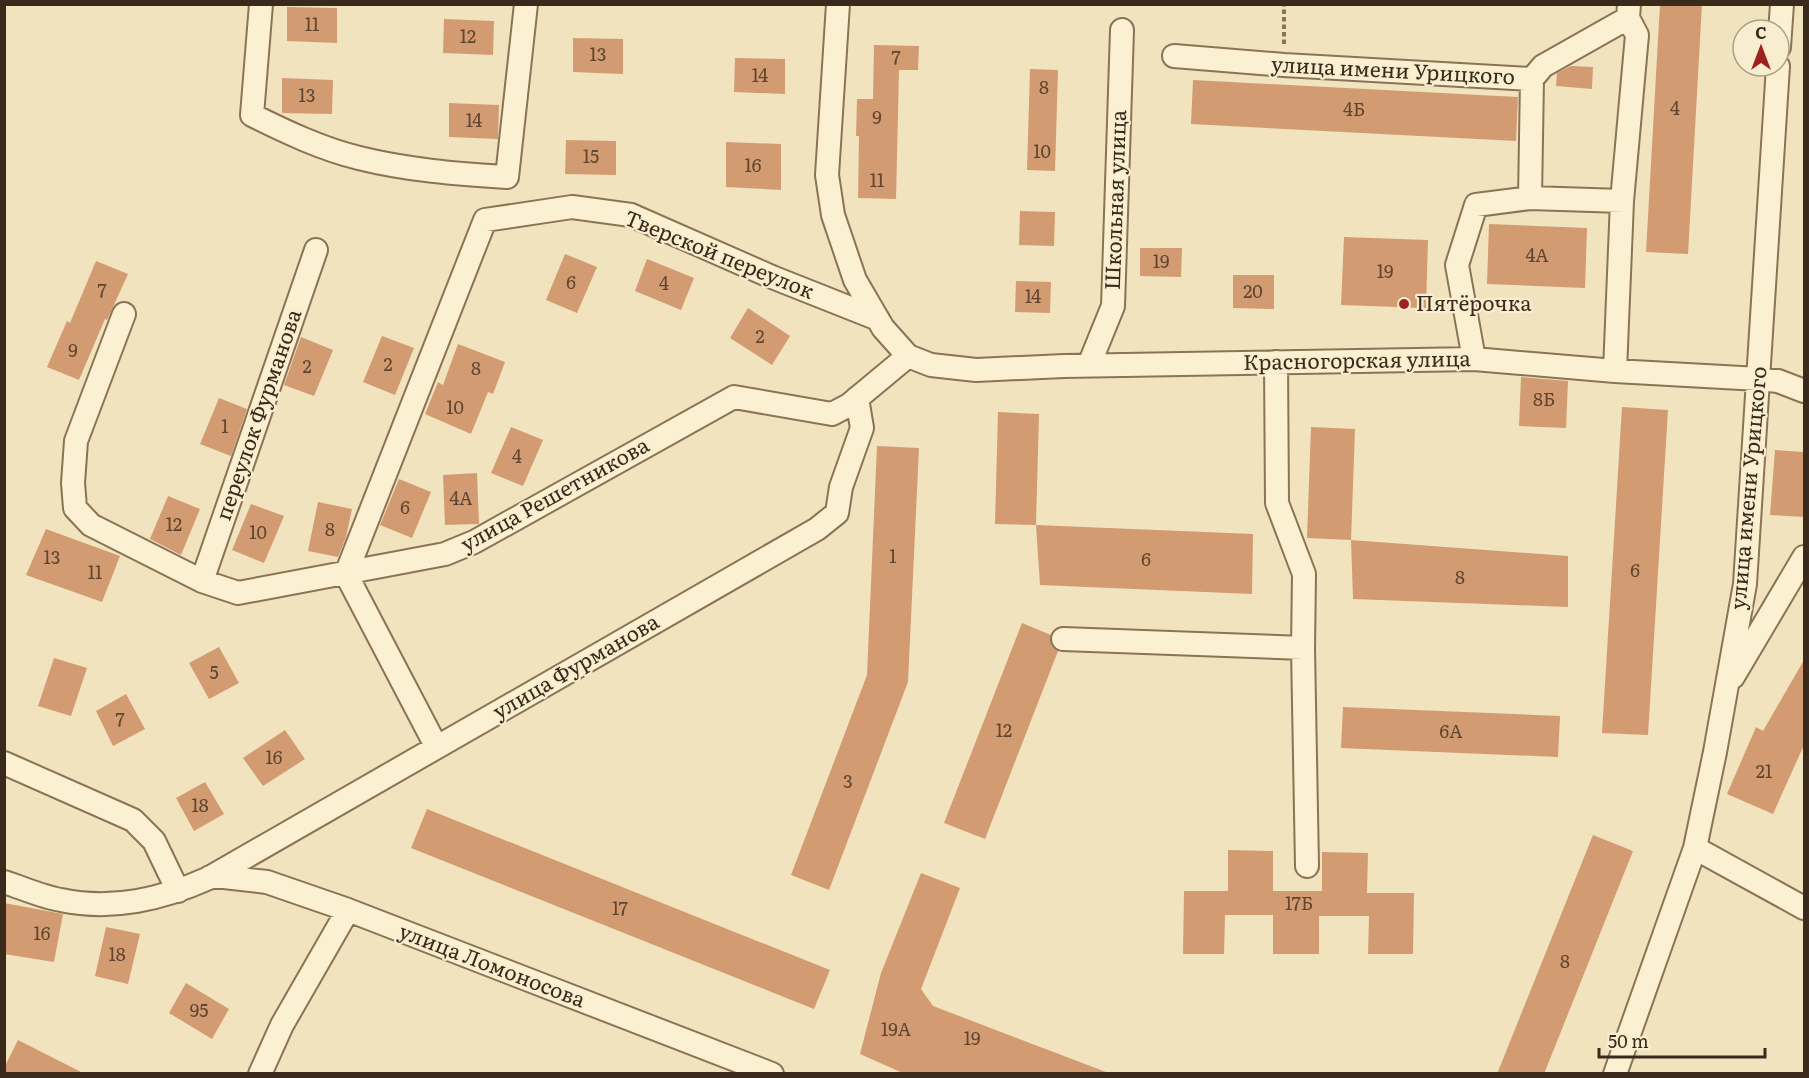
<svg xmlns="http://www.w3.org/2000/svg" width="1809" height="1078" viewBox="0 0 1809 1078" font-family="Literata,serif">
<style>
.building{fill:#d39b71}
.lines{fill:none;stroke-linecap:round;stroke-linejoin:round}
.minor-casing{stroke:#8b7355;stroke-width:26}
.path{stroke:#8b7355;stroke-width:4;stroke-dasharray:4.5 3;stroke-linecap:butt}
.minor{stroke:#fcf0d2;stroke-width:22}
.poi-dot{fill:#9f2120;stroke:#f8edce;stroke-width:2}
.labels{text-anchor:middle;stroke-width:4.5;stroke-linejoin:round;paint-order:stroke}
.number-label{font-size:18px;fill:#604630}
.street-label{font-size:21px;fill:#392a1b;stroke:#f8edce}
.poi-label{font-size:21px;fill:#392a1b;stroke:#f8edce;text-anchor:start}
</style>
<rect width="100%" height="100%" fill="#f1e3be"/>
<!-- building -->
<path class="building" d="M 1660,4 L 1702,4 L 1688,254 L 1646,252 Z
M 287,7 L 337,8 L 337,43 L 287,41 Z
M 444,19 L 494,21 L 493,55 L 443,53 Z
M 573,38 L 623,39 L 623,74 L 573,72 Z
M 874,45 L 919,46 L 918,70 L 899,70 L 896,199 L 858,198 L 859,136 L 856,136 L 857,99 L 873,99 Z
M 735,58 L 785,59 L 785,94 L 734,92 Z
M 1571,66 L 1593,67 L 1592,89 L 1556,86 L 1557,73 Z
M 1030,69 L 1058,70 L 1055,171 L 1027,170 Z
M 282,78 L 333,80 L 332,114 L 282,113 Z
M 1193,80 L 1518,97 L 1516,141 L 1191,124 Z
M 449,103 L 499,105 L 498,139 L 449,137 Z
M 566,140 L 616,141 L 616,175 L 565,174 Z
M 726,142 L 781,144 L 781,190 L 726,187 Z
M 1020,211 L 1055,212 L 1054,246 L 1019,245 Z
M 1489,224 L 1587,228 L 1585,288 L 1487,284 Z
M 1344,237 L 1428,240 L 1426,308 L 1341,305 Z
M 1140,248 L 1182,248 L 1181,277 L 1140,276 Z
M 565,254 L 597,267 L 577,313 L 546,300 Z
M 647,259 L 694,278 L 681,310 L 635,291 Z
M 96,261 L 128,274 L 107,320 L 105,319 L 79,380 L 47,367 L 67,321 L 70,323 Z
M 1233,275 L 1274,275 L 1274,309 L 1233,308 Z
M 1016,281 L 1051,282 L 1050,313 L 1015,312 Z
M 748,308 L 790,336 L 772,365 L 730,338 Z
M 382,336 L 414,348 L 395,395 L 363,382 Z
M 301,337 L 333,350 L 314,396 L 284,385 Z
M 458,344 L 505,362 L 493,394 L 488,392 L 471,434 L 425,414 L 438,382 L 443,385 Z
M 1521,377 L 1568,381 L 1566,428 L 1519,426 Z
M 219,398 L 247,409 L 231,456 L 200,444 Z
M 1622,407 L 1668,410 L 1648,735 L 1602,733 Z
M 998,412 L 1039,414 L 1036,525 L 995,524 Z
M 511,427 L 543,440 L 523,486 L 491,473 Z
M 1311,427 L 1355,429 L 1351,540 L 1307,538 Z
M 877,446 L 919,448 L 908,682 L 829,890 L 791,875 L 867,675 Z
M 1775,450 L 1804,452 L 1804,517 L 1770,515 Z
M 477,473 L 479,524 L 445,525 L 443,475 Z
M 399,479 L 431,492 L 412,538 L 380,525 Z
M 168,496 L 200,509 L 181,555 L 150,539 Z
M 318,502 L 352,509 L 346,537 L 338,557 L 308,551 Z
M 251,504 L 284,516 L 264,563 L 232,550 Z
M 1036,525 L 1253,534 L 1252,594 L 1040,585 Z
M 46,529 L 120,556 L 102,602 L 26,575 Z
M 1351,540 L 1568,556 L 1568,607 L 1353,599 Z
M 1022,623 L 1051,635 L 1051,645 L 1058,651 L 985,839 L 944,823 Z
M 219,647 L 239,683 L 209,699 L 189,663 Z
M 54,658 L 87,668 L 71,716 L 38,706 Z
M 1804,660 L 1804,745 L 1773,814 L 1727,794 L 1756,727 L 1763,731 Z
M 126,694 L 145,729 L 113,746 L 96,711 Z
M 1343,707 L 1560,716 L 1558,757 L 1341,748 Z
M 285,730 L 305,759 L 263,786 L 243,758 Z
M 205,782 L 224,814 L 194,831 L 176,798 Z
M 427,809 L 830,970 L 814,1009 L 411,848 Z
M 1593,835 L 1633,851 L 1544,1074 L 1497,1074 Z
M 1228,850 L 1273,851 L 1273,891 L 1322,891 L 1322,852 L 1368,853 L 1367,893 L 1414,893 L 1413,954 L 1368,954 L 1369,916 L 1319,916 L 1319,954 L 1273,954 L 1273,915 L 1225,915 L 1224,954 L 1183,954 L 1184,891 L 1228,891 Z
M 921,873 L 960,888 L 921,989 L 933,1006 L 1106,1072 L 1106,1074 L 905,1074 L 860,1054 L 881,973 Z
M 4,903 L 63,914 L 54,962 L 4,954 Z
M 106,927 L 140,934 L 128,984 L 95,976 Z
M 186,983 L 229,1009 L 212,1039 L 169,1013 Z
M 18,1040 L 85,1074 L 4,1074 L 4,1068 Z"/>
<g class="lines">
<defs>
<path id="minor" d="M 261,4 L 252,115 C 286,132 322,149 359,158 C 407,170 457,174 507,177 L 526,4
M 838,4 L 827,175 L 833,215 L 855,280 L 883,328 L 908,356 L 931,365 L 976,370 L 1064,366 L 1474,359 L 1615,371 L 1759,379 L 1778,381 L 1804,391
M 1779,47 L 1782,4
M 1174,56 L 1284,65 L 1532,79 L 1530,198 L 1476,205 L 1457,265 L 1474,359
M 1532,79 L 1543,66 L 1628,18 L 1629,4
M 1530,198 L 1622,201
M 124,314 L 76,441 L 73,483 L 75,508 L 91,525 L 202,581 L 238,593 L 445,554 L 474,542 L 734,397 L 832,414 L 849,405 L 908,356
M 1276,362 L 1277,503 L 1304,574 L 1303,648 L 1307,866
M 1089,365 L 1113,306 L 1122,30
M 1615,371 L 1622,201 L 1637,35 L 1628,18
M 202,581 L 316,250
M 1063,639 L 1303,648
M 1733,677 L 1804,557
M 436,746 L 346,574 L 485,220 L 572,207 L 631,215 L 772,277 L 878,319
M 4,763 L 133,820 L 154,841 L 178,891
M 1695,848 L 1804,908
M 210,877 L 224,877 L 267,882 L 348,910 L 772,1074
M 4,882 C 23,888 42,897 61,900 C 113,911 162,899 209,878 L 817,529 L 837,513 L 841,487 L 862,428 L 857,398
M 260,1074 L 282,1025 L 348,910
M 1615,1074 L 1695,848 L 1715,752 L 1745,584 L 1778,66"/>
</defs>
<!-- minor casing -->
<use href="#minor" class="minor-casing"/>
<!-- path -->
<path class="path" d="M 1284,44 L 1284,4"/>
<!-- minor -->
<use href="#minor" class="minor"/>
</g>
<!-- markers -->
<circle class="poi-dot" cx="1404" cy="304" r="6"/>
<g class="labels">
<!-- number labels -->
<g class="number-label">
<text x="312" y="31">11</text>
<text x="468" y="43">12</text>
<text x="598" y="61">13</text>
<text x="896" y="64">7</text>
<text x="760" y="82">14</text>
<text x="1044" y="94">8</text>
<text x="307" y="102">13</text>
<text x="1675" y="115">4</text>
<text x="1354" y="116">4Б</text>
<text x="877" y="124">9</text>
<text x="474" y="127">14</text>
<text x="1042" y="158">10</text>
<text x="591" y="163">15</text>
<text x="753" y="172">16</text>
<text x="877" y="187">11</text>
<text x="1537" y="262">4А</text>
<text x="1161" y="268">19</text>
<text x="1385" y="278">19</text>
<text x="571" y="289">6</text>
<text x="664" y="290">4</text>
<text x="102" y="297">7</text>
<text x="1253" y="298">20</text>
<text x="1033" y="303">14</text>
<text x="760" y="343">2</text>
<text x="73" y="357">9</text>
<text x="388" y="371">2</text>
<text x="307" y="373">2</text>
<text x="476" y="375">8</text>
<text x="1544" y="406">8Б</text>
<text x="455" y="414">10</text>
<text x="225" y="433">1</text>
<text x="517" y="463">4</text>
<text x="461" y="505">4А</text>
<text x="405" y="514">6</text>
<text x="174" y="531">12</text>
<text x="330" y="536">8</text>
<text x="258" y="539">10</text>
<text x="893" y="563">1</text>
<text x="52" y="564">13</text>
<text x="1146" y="566">6</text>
<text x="1635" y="577">6</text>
<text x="95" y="579">11</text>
<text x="1460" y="584">8</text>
<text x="214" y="679">5</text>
<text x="120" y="726">7</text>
<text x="1004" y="737">12</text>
<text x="1451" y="738">6А</text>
<text x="274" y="764">16</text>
<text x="1764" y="778">21</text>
<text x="848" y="788">3</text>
<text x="200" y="812">18</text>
<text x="1299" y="910">17Б</text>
<text x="620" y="915">17</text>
<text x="42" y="940">16</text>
<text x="117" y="961">18</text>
<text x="1565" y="968">8</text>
<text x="199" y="1017">95</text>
<text x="896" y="1036">19А</text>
<text x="972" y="1045">19</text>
</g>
<!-- street labels -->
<g class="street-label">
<text transform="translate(1393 71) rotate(3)" y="7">улица имени Урицкого</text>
<text transform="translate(1116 200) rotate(-88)" y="7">Школьная улица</text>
<text transform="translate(719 255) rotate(22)" y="7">Тверской переулок</text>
<text transform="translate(1357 361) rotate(-1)" y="7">Красногорская улица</text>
<text transform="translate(259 415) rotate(-71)" y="7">переулок Фурманова</text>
<text transform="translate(1749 488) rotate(-85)" y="7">улица имени Урицкого</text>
<text transform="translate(555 495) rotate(-29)" y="7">улица Решетникова</text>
<text transform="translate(576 667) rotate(-30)" y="7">улица Фурманова</text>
<text transform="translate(492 966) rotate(21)" y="7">улица Ломоносова</text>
</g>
<!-- poi labels -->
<g class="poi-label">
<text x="1416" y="311">Пятёрочка</text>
</g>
</g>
<!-- border -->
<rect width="1809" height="1078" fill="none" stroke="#392a1b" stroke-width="12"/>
<!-- north arrow -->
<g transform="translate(1761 48)"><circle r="28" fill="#f8edce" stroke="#ac9f86" stroke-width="1.5"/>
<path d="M0-4.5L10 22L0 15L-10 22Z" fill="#9f2120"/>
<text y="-9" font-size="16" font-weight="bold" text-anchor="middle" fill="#392a1b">С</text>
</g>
<!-- scale -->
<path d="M1599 1048v9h166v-9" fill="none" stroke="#392a1b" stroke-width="3"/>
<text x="1608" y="1048" font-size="18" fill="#392a1b" stroke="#f8edce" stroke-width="4.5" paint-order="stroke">50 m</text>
</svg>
